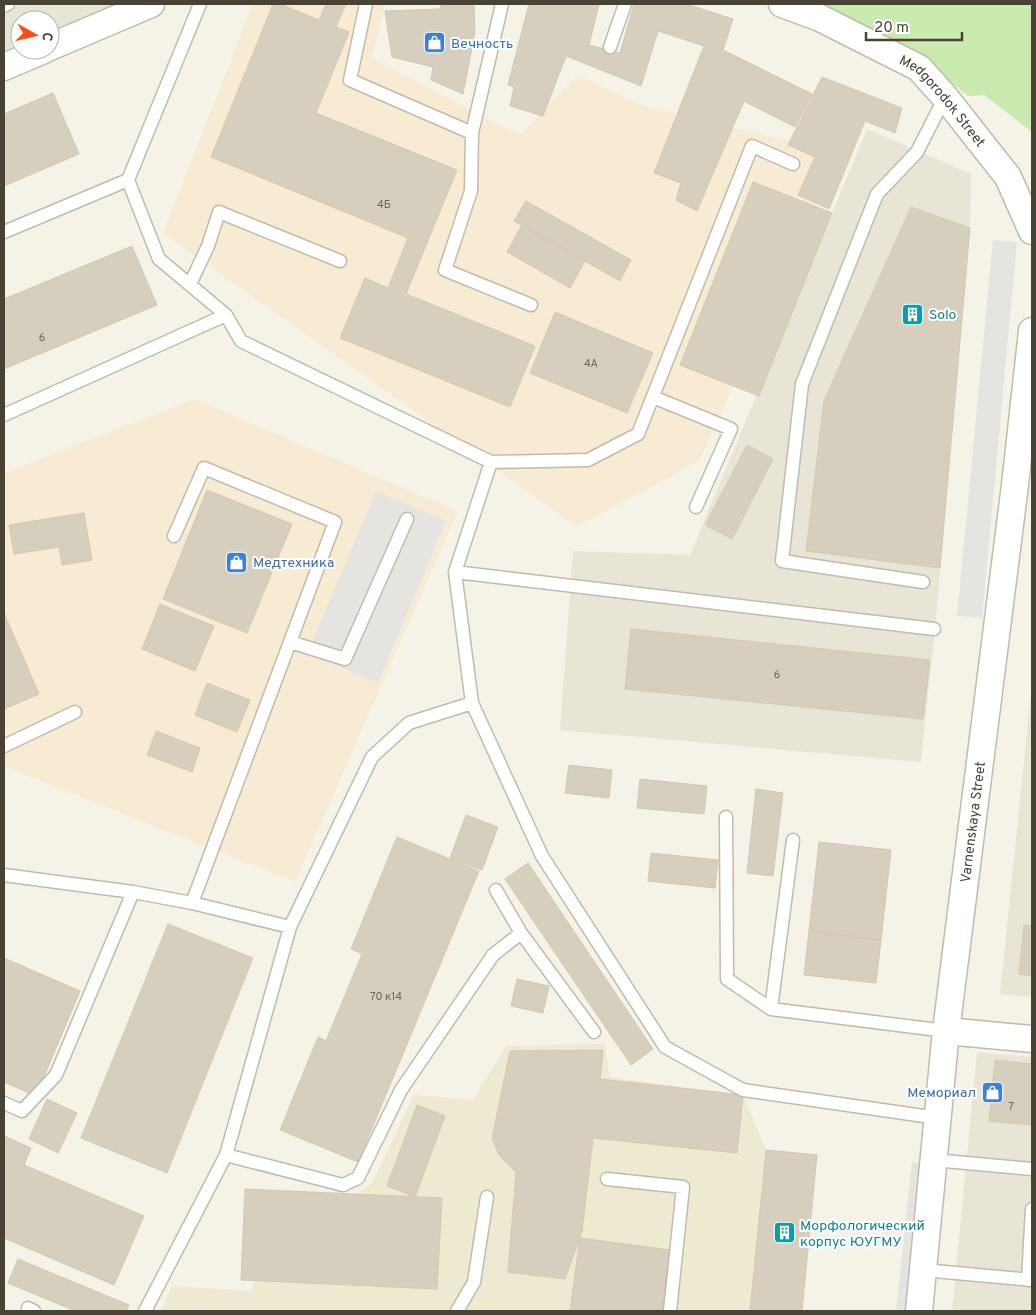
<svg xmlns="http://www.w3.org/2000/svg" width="1036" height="1315" viewBox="0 0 1036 1315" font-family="Overpass,sans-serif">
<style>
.residential{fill:#e9e5d6}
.commercial{fill:#f7ebd3}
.education{fill:#eee9d1}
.green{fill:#caebaf}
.parking{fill:#e6e4e0}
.building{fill:#d7cfbd;stroke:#d2c8b0}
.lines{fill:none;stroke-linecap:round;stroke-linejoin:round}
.lane-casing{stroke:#c1bbaa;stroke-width:15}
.street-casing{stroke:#c1bbaa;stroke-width:29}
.lane{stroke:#fff;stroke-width:12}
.street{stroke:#fff;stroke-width:26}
.labels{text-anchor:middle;stroke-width:4;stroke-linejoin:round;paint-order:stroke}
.number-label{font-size:11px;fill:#6c6658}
.shop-label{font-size:14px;fill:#366cbe;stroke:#fff;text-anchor:start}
.street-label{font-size:14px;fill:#494336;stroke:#fff}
.culture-label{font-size:14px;fill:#0d838f;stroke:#fff;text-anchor:start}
</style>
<rect width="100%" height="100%" fill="#f5f2e8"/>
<!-- residential -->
<path class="residential" d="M 4,4 L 128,4 L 50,40 L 50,20 L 20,20 L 20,50 L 4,61 Z
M 867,129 L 971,174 L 970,228 L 937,609 L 921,762 L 560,730 L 573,551 L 690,555 Z
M 1032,683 L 1032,997 L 1000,994 Z
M 977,1052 L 1032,1057 L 1032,1311 L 952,1311 Z"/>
<!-- commercial -->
<path class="commercial" d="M 253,4 L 385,4 L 372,58 L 520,135 L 578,75 L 644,106 L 839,153 L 699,461 L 577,527 L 163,233 Z
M 194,399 L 458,511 L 295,882 L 5,767 L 7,733 L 4,734 L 4,473 Z"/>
<!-- education -->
<path class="education" d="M 605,1044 L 609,1077 L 743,1095 L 766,1150 L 817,1155 L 802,1311 L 161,1311 L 172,1286 L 252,1291 L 260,1246 L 349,1201 L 372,1183 L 414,1095 L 473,1100 L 506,1046 Z"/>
<!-- green -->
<path class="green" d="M 799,4 L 1032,4 L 1032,132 L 984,95 L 968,96 L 926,62 Z"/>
<!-- parking -->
<path class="parking" d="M 993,240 L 1017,242 L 982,618 L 957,616 Z
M 376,491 L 446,521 L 378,683 L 307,654 Z
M 912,1162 L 931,1164 L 916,1311 L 896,1311 Z"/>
<!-- building -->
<path class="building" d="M 273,4 L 280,4 L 319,20 L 326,4 L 346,4 L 336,27 L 349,32 L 316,113 L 457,170 L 406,294 L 535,346 L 510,407 L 340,338 L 365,278 L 388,288 L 408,238 L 211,157 Z
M 441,4 L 474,4 L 475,32 L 463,94 L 431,80 L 433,67 L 392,57 L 385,11 L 440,9 Z
M 529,4 L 599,4 L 589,45 L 620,53 L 634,4 L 686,4 L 733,19 L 723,50 L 812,94 L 795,127 L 744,101 L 697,211 L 676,200 L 681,183 L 654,173 L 704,46 L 658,31 L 641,86 L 566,56 L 543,116 L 510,106 L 514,87 L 508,85 Z
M 822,77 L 902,108 L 895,133 L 865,121 L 829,209 L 798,195 L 815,157 L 788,145 Z
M 53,93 L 79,154 L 4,186 L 4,114 Z
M 753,182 L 832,213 L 759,396 L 680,365 Z
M 526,201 L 631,260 L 620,281 L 514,221 Z
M 911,207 L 970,228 L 940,568 L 806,551 L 824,401 Z
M 522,225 L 585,261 L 570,288 L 507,252 Z
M 132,246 L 157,305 L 4,369 L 4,299 Z
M 555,312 L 653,353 L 627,413 L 530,373 Z
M 747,445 L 773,459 L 732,539 L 705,525 Z
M 207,490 L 292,524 L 247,633 L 163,599 Z
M 84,513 L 92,560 L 62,565 L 59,547 L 14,554 L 9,525 Z
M 160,604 L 214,626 L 195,671 L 142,649 Z
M 4,613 L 39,694 L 4,709 Z
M 631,629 L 930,660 L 923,719 L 625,689 Z
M 207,683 L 250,700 L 237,732 L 195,715 Z
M 156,731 L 200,748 L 192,772 L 147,755 Z
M 569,765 L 612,770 L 609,798 L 565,793 Z
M 640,779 L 707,786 L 704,814 L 637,808 Z
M 756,789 L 783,793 L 773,876 L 747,873 Z
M 466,815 L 498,827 L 482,870 L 450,858 Z
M 397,837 L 479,871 L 358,1162 L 280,1130 L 318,1037 L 326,1041 L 362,954 L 351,949 Z
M 819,842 L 891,850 L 881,940 L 809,931 Z
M 651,853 L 718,860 L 715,888 L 648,881 Z
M 528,863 L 653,1049 L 631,1065 L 505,879 Z
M 168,924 L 253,958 L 167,1173 L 81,1138 Z
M 1024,925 L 1032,926 L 1032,976 L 1019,974 Z
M 809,931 L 881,940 L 876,983 L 804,975 Z
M 4,958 L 80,991 L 36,1096 L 4,1082 Z
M 517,979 L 549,986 L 543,1013 L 511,1006 Z
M 603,1050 L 600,1079 L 743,1095 L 737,1153 L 593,1138 L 582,1232 L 565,1279 L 508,1272 L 516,1172 L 499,1155 L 492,1138 L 510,1051 Z
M 995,1060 L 1032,1064 L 1032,1125 L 989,1121 Z
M 47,1099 L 77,1113 L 58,1153 L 29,1139 Z
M 417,1105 L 445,1116 L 415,1197 L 387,1186 Z
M 4,1136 L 31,1148 L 24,1165 L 144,1216 L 114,1285 L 4,1238 Z
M 766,1150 L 817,1155 L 802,1311 L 750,1311 Z
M 245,1189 L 442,1198 L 437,1289 L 241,1280 Z
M 580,1238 L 670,1250 L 662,1311 L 570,1311 Z
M 18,1259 L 129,1305 L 126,1311 L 75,1311 L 8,1283 Z"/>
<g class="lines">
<defs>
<path id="lane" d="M 200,4 L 128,180 L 159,259 L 226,315 L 241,341 L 491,462 L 455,572 L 472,703 L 542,856 L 665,1047 L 743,1090 L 938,1118
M 366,4 L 350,80 L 472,133
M 502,4 L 472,133 L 471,191 L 445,270 L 531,305
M 4,6 L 8,4
M 610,47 L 625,4
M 4,232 L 128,180
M 190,284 L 208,246 L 219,212 L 340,261
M 653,397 L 731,429 L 696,507
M 4,415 L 226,315
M 491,462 L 588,460 L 638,434 L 752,146 L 793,164
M 174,536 L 204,468 L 335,522 L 192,903
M 455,572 L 934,629
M 923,582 L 782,561 L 802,384 L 877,194 L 917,152 L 945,97
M 290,642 L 345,659 L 407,519
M 4,746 L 75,712
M 726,817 L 727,979 L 771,1009 L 946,1031
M 4,875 L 133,892 L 192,903 L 290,927 L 372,757 L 409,723 L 472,703
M 496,890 L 521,933 L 594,1032
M 290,927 L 226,1155 L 343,1185 L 358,1178 L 401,1090 L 493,955 L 521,933
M 771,1009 L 793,840
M 4,1103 L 22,1111 L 56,1075 L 133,892
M 934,1160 L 1032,1169
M 607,1179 L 683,1187 L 670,1311
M 923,1270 L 1032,1280
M 1028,1280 L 1032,1209
M 28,1308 L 34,1311
M 145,1311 L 226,1155
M 457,1311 L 474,1282 L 487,1197"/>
<g id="street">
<path id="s1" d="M 782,4 L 820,18 L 919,68 L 945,97 L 1008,177 L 1032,231"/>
<path d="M 50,47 L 151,4"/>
<path d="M 4,67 L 44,50"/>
<path d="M 946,1031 L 1032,1039"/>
<path id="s2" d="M 919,1311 L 946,1031 L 1015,485 L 1032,331"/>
</g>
</defs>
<!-- lane casing -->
<use href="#lane" class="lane-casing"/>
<!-- street casing -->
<use href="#street" class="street-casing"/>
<!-- lane -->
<use href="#lane" class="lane"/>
<!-- street -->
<use href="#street" class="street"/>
</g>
<!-- icons -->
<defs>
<symbol id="shop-square" viewBox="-11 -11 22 22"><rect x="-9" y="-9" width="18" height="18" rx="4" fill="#3f7fe0" stroke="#fff"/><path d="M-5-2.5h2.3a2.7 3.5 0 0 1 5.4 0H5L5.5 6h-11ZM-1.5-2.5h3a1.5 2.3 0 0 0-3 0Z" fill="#fff"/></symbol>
<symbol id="building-square" viewBox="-11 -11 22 22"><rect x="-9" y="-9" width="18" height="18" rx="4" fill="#0f9aa8" stroke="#fff"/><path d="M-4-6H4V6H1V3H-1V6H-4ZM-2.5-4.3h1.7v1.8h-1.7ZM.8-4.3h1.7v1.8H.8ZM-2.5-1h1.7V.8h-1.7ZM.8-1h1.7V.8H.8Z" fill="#fff"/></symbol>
</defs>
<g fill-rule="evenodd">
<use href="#shop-square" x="422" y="30" width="25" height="25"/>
<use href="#building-square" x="900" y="302" width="25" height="25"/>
<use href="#shop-square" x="224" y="550" width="25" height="25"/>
<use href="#shop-square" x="980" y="1080" width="25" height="25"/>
<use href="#building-square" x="772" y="1220" width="25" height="25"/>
</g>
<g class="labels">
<!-- number labels -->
<g class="number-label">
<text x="384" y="208">4Б</text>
<text x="42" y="341">6</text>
<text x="591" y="367">4А</text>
<text x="777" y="678">6</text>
<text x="386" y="1000">70 к14</text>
<text x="1011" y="1110">7</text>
</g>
<!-- shop labels -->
<g class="shop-label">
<text x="451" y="48">Вечность</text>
<text x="253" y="567">Медтехника</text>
<text x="976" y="1097" text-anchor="end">Мемориал</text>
</g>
<!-- street labels -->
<g class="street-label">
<text dy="5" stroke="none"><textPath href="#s1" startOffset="191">Medgorodok Street</textPath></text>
<text dy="5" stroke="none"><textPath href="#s2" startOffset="492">Varnenskaya Street</textPath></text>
</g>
<!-- culture labels -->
<g class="culture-label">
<text x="929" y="319">Solo</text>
<text x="800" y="1230">Морфологический<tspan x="800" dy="16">корпус ЮУГМУ</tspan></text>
</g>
</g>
<!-- border -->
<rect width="1036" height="1315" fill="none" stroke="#494336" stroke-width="10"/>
<!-- north arrow -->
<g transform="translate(35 35) rotate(98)"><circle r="24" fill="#ffffff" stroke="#b6b4af"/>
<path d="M0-4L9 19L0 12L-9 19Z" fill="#ff4d15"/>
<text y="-8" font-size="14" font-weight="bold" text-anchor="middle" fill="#494336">С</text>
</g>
<!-- scale -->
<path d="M866 32v8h96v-8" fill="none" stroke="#494336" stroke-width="2.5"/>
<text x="874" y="32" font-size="15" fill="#494336" stroke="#ffffff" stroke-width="4" paint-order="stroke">20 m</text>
</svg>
